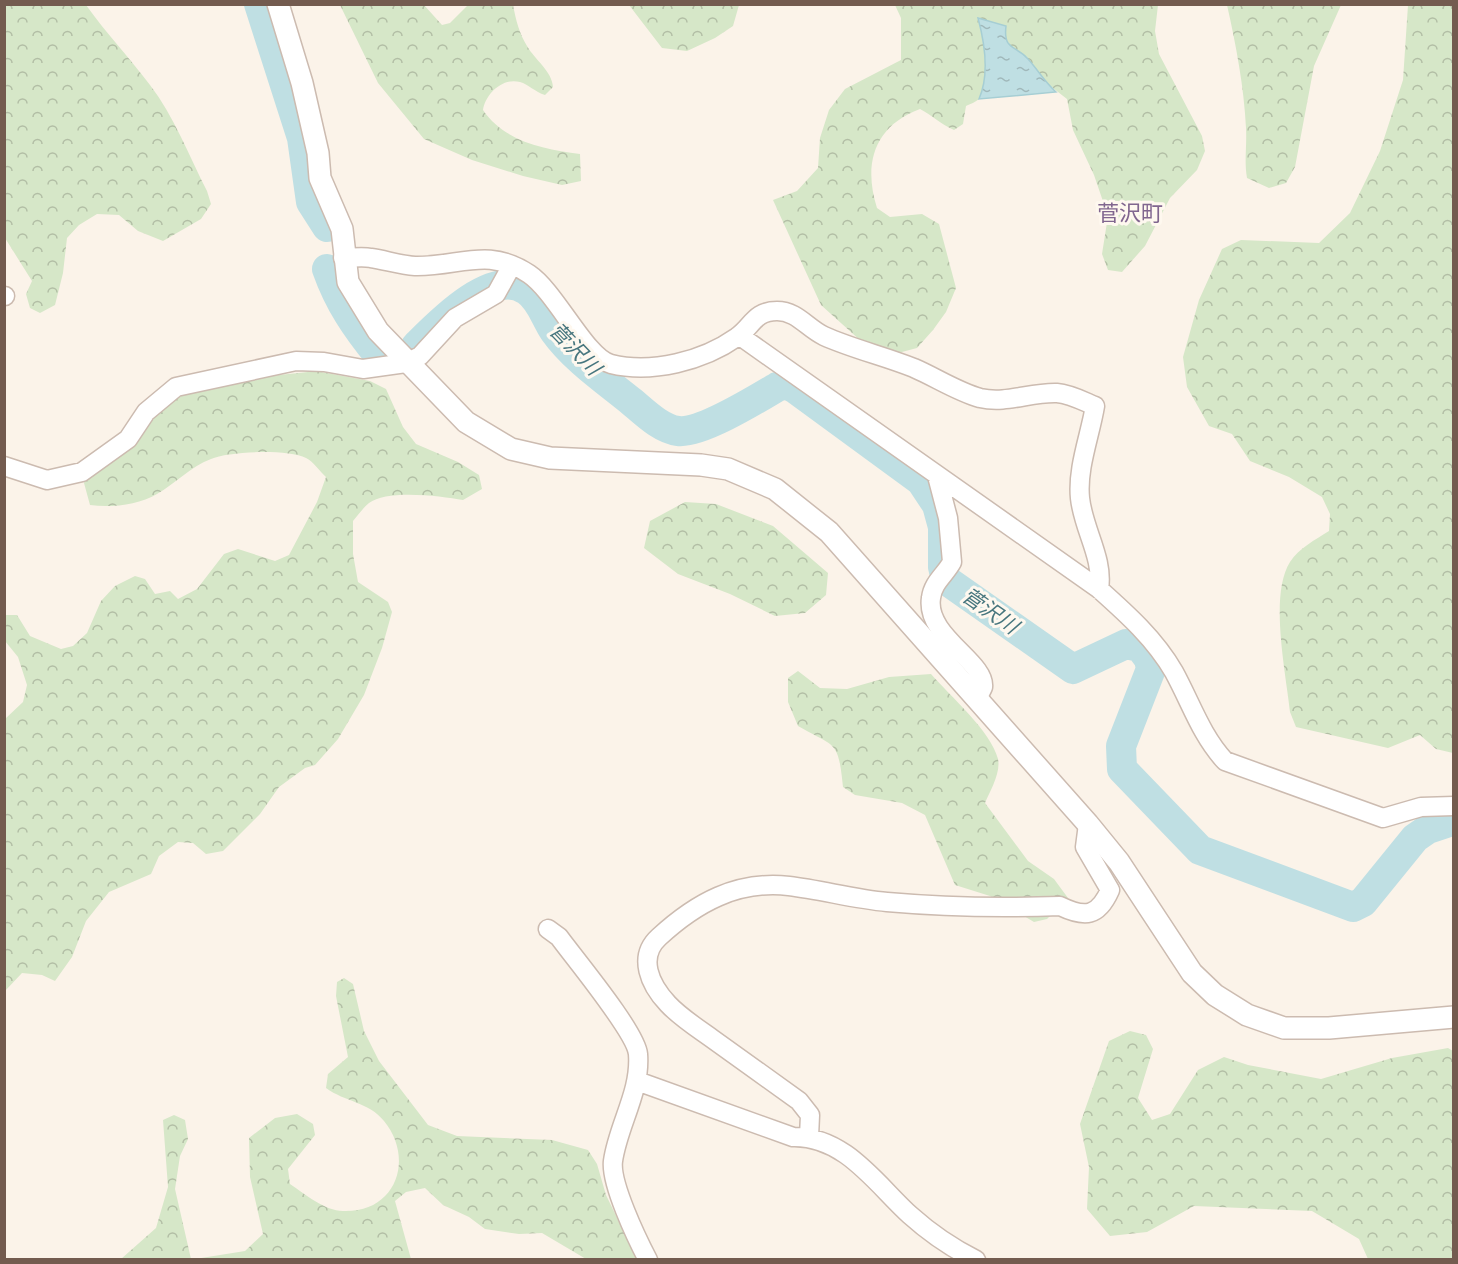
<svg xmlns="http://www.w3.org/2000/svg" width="1458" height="1264" viewBox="0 0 1458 1264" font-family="'Open Sans','Noto Sans JP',sans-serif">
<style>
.forest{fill:url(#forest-crowns)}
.water{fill:url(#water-ripples);stroke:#a6ced4;stroke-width:1.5}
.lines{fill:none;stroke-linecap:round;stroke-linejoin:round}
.river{stroke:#bfdfe3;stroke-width:30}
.minor-casing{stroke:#ccbbb0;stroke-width:21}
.tertiary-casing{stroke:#ccbbb0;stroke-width:24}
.minor{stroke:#fff;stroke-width:18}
.tertiary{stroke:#fff;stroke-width:21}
.labels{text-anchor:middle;stroke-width:6;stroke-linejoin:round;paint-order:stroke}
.water-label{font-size:21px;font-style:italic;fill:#47767e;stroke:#fef8ef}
.quarter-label{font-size:22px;fill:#80668f;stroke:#fef8ef}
</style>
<defs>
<pattern id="forest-crowns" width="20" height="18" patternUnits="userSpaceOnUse" patternTransform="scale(1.5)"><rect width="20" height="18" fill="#d6e7c8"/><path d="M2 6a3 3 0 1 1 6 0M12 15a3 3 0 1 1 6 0" fill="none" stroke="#b2bea5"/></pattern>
<pattern id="water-ripples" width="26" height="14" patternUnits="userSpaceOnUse" patternTransform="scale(1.5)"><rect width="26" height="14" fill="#bfdfe3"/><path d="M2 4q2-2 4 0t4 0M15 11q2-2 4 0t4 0" fill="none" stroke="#a0b8ba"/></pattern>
</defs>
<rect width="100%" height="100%" fill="#fbf3e9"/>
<!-- forest -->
<path class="forest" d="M 4,5 L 86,5 C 106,33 129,57 150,85 C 174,116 189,156 207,191 L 211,204 L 201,219 L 163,241 L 138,231 L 119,215 L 97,214 L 79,225 L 67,238 L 63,273 L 55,305 L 40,313 L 30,308 L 26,294 L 32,281 L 5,238 Z
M 340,5 L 424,5 L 442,25 L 450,23 L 468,5 L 513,5 C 516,20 519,33 527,46 C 535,60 552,71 553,87 L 545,95 C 535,92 528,84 520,82 C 502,77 485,95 483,110 C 505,142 544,149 580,154 L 581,181 L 562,185 L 523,176 L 472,160 L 424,139 L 378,83 Z
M 629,5 L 739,5 L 733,26 L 715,38 L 687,51 L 662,48 Z
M 895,5 L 1158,5 L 1155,31 L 1159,54 L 1202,136 L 1205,151 L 1197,170 L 1170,198 L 1145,246 L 1122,272 L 1108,270 L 1102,254 L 1108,216 L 1094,175 L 1073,130 L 1067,99 L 1040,78 L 1027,57 L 1013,50 L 1005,37 L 979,18 C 983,35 991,85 979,99 C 976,102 970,104 966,106 L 963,124 L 954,130 C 940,124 932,115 920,109 C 874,126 863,164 877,208 L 890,217 L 922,214 L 939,224 L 956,288 L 946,312 L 933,330 L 917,348 L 898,353 L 862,342 L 821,305 L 773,200 L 797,191 L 818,168 L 820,138 L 829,110 L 845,89 L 901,60 L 901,18 Z
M 1227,5 L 1341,5 L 1314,66 L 1295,167 L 1286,183 L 1269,188 L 1247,178 C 1244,161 1247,146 1246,128 C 1244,87 1236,45 1227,5 Z
M 1408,5 L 1453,5 L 1453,753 L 1436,749 L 1420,735 L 1388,748 L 1296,727 L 1290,712 C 1286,673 1269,595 1290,562 C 1299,548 1315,540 1329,531 L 1330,514 L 1322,497 L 1289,477 L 1250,461 L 1232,434 L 1209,426 L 1187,387 L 1183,357 L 1199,300 L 1222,249 L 1241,240 L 1319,243 L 1350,213 L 1380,151 L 1403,80 Z
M 316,371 L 370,381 L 386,389 L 403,427 L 416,444 L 458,462 L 479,475 L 482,489 L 463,500 C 441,496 387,489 369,503 C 363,508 358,515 353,521 L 353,554 L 358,582 L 388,602 L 392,612 L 382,648 L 364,695 L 338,739 L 315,765 L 305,768 L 279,787 L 260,814 L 223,851 L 206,854 L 193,843 L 178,842 L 159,856 L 151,874 L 109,892 L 86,921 L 72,957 L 55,981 L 42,975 L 22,973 L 5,991 L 5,719 L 23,702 L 27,685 L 18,657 L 5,641 L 5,615 L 17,615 L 30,636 L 61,649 L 73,646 L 87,633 L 101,601 L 115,586 L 135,576 L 145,579 L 155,594 L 170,591 L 178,599 L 197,589 L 224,554 L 238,549 L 275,561 L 289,555 L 317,502 L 326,477 C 320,472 313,461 306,458 C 288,449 229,451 211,459 C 190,467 176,483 157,494 C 138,505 111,508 90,505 L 84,483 L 88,472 C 109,453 137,420 159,406 C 201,379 267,377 316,371 Z
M 685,502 L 716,504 L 773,526 L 828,573 L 826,595 L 805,613 L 775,616 L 730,594 L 678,574 L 644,548 L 650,521 Z
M 798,671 L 820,688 L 847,689 L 889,677 L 931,674 C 950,696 991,731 998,759 C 1001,773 990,791 985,803 L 1028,861 L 1054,879 L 1068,898 L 1047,919 L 1034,922 L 990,896 L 955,885 L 925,815 L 902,803 L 855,795 L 843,787 C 838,739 836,748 798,726 L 788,702 L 788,678 Z
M 344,978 L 353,984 L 364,1031 L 379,1061 L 428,1125 L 457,1136 L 552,1140 L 588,1150 L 597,1164 L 606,1195 L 637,1259 L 586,1259 L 542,1233 L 519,1234 L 485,1229 L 469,1217 L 443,1205 L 425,1188 L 406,1192 L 395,1201 L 411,1259 L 195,1259 L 245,1251 L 263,1234 L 250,1177 L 249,1138 L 275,1118 L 297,1114 L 313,1124 L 315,1135 L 288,1169 L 290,1184 C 305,1194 325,1211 343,1211 C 396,1213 415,1159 384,1121 C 369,1102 345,1102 326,1088 L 328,1074 L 348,1057 L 336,996 L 337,982 Z
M 1130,1031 L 1146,1035 L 1153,1049 L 1138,1098 L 1152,1120 L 1170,1114 L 1198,1070 L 1224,1057 L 1248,1065 L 1321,1079 L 1392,1058 L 1448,1048 L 1453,1051 L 1453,1259 L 1368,1259 L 1359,1239 L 1312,1211 L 1194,1206 L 1147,1232 L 1110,1236 L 1087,1209 L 1089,1167 L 1080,1124 L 1109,1041 Z
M 174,1115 L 185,1120 L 188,1139 L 180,1156 L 175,1189 L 191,1259 L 121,1259 L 156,1228 L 168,1187 L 163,1120 Z"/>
<!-- water -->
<path class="water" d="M 978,18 L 1006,26 C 1003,51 1016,45 1028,59 C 1038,70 1044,81 1056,92 L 979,99 C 990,74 985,44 978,18 Z"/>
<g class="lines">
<!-- river -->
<path class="river" d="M 259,4 L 302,138 L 311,202 L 327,227
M 327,269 C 339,303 356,328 379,356
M 416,346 C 438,324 492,267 526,290 C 540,299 545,317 554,331 C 574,359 605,380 632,402 C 644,412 661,429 678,431 C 700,434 757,399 777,387 L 786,384 L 794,388 L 921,481 L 937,505 L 943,527 L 943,567 L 946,580 L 1073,669 L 1126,644 L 1140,647 L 1149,659 L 1151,669 L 1121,746 L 1122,769 L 1200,850 L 1353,907 L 1363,902 L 1415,838 L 1428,829 L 1452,821"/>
<defs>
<path id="minor" d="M 343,258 C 352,258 362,256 371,258 C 385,260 400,265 415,266 C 460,267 487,246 529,274 C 556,292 586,358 611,364 C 652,374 703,361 737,337 C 752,327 754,311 777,311 C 797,311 807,328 824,336 C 853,349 884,356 914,368 C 935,377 958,392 980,398 C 1007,404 1030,392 1057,393 C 1070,394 1083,401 1095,406 C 1090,436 1077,468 1080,498 C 1083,529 1104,558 1099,589
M 4,296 L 5,296
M 740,336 L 1099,589 C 1127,614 1155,639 1174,672 C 1191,703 1201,735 1225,761 L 1383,818 L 1421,807 L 1454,806
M 4,466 L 47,480 L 82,472 L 128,439 L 146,412 L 176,387 L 296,361 L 324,362 L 363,369 L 406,363 L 420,356 L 455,318 L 496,294 L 512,265
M 937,476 L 948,518 L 952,562 C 945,575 933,582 931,598 C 925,636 986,662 983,687 C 982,690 978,696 977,699
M 548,929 L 559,937 C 575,959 636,1032 638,1054 C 641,1092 618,1125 613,1161 C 610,1183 637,1239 648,1260
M 637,1081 L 793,1137 C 845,1136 876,1184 910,1215 C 930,1233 952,1248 976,1260
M 809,1137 L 810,1115 L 799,1101 C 771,1081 742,1060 714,1040 C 699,1029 681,1018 668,1004 C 650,985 637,957 659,937 C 696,903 737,880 789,886 C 822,890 854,899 887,902 C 944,907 1003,908 1060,906 C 1085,918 1098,917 1110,890 L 1085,847 L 1088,824"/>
<path id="tertiary" d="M 278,4 L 302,83 L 318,153 L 320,178 L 342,229 L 348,282 L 378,331 L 466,422 L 511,449 L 550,458 L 701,465 L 728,469 L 775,489 L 829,532 L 1088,824 L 1119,862 L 1192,973 L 1215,995 L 1247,1015 L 1284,1028 L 1329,1028 L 1454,1017"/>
</defs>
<!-- minor casing -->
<use href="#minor" class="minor-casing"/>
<!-- tertiary casing -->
<use href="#tertiary" class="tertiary-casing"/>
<!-- minor -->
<use href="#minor" class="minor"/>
<!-- tertiary -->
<use href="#tertiary" class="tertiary"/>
</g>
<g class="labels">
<!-- water labels -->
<g class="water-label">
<text transform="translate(575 349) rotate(46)" y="7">菅沢川</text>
<text transform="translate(990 611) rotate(35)" y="7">菅沢川</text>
</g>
<!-- quarter labels -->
<g class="quarter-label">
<text x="1130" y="221">菅沢町</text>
</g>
</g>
<!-- border -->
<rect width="1458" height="1264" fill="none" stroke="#735b4f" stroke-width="12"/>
</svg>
